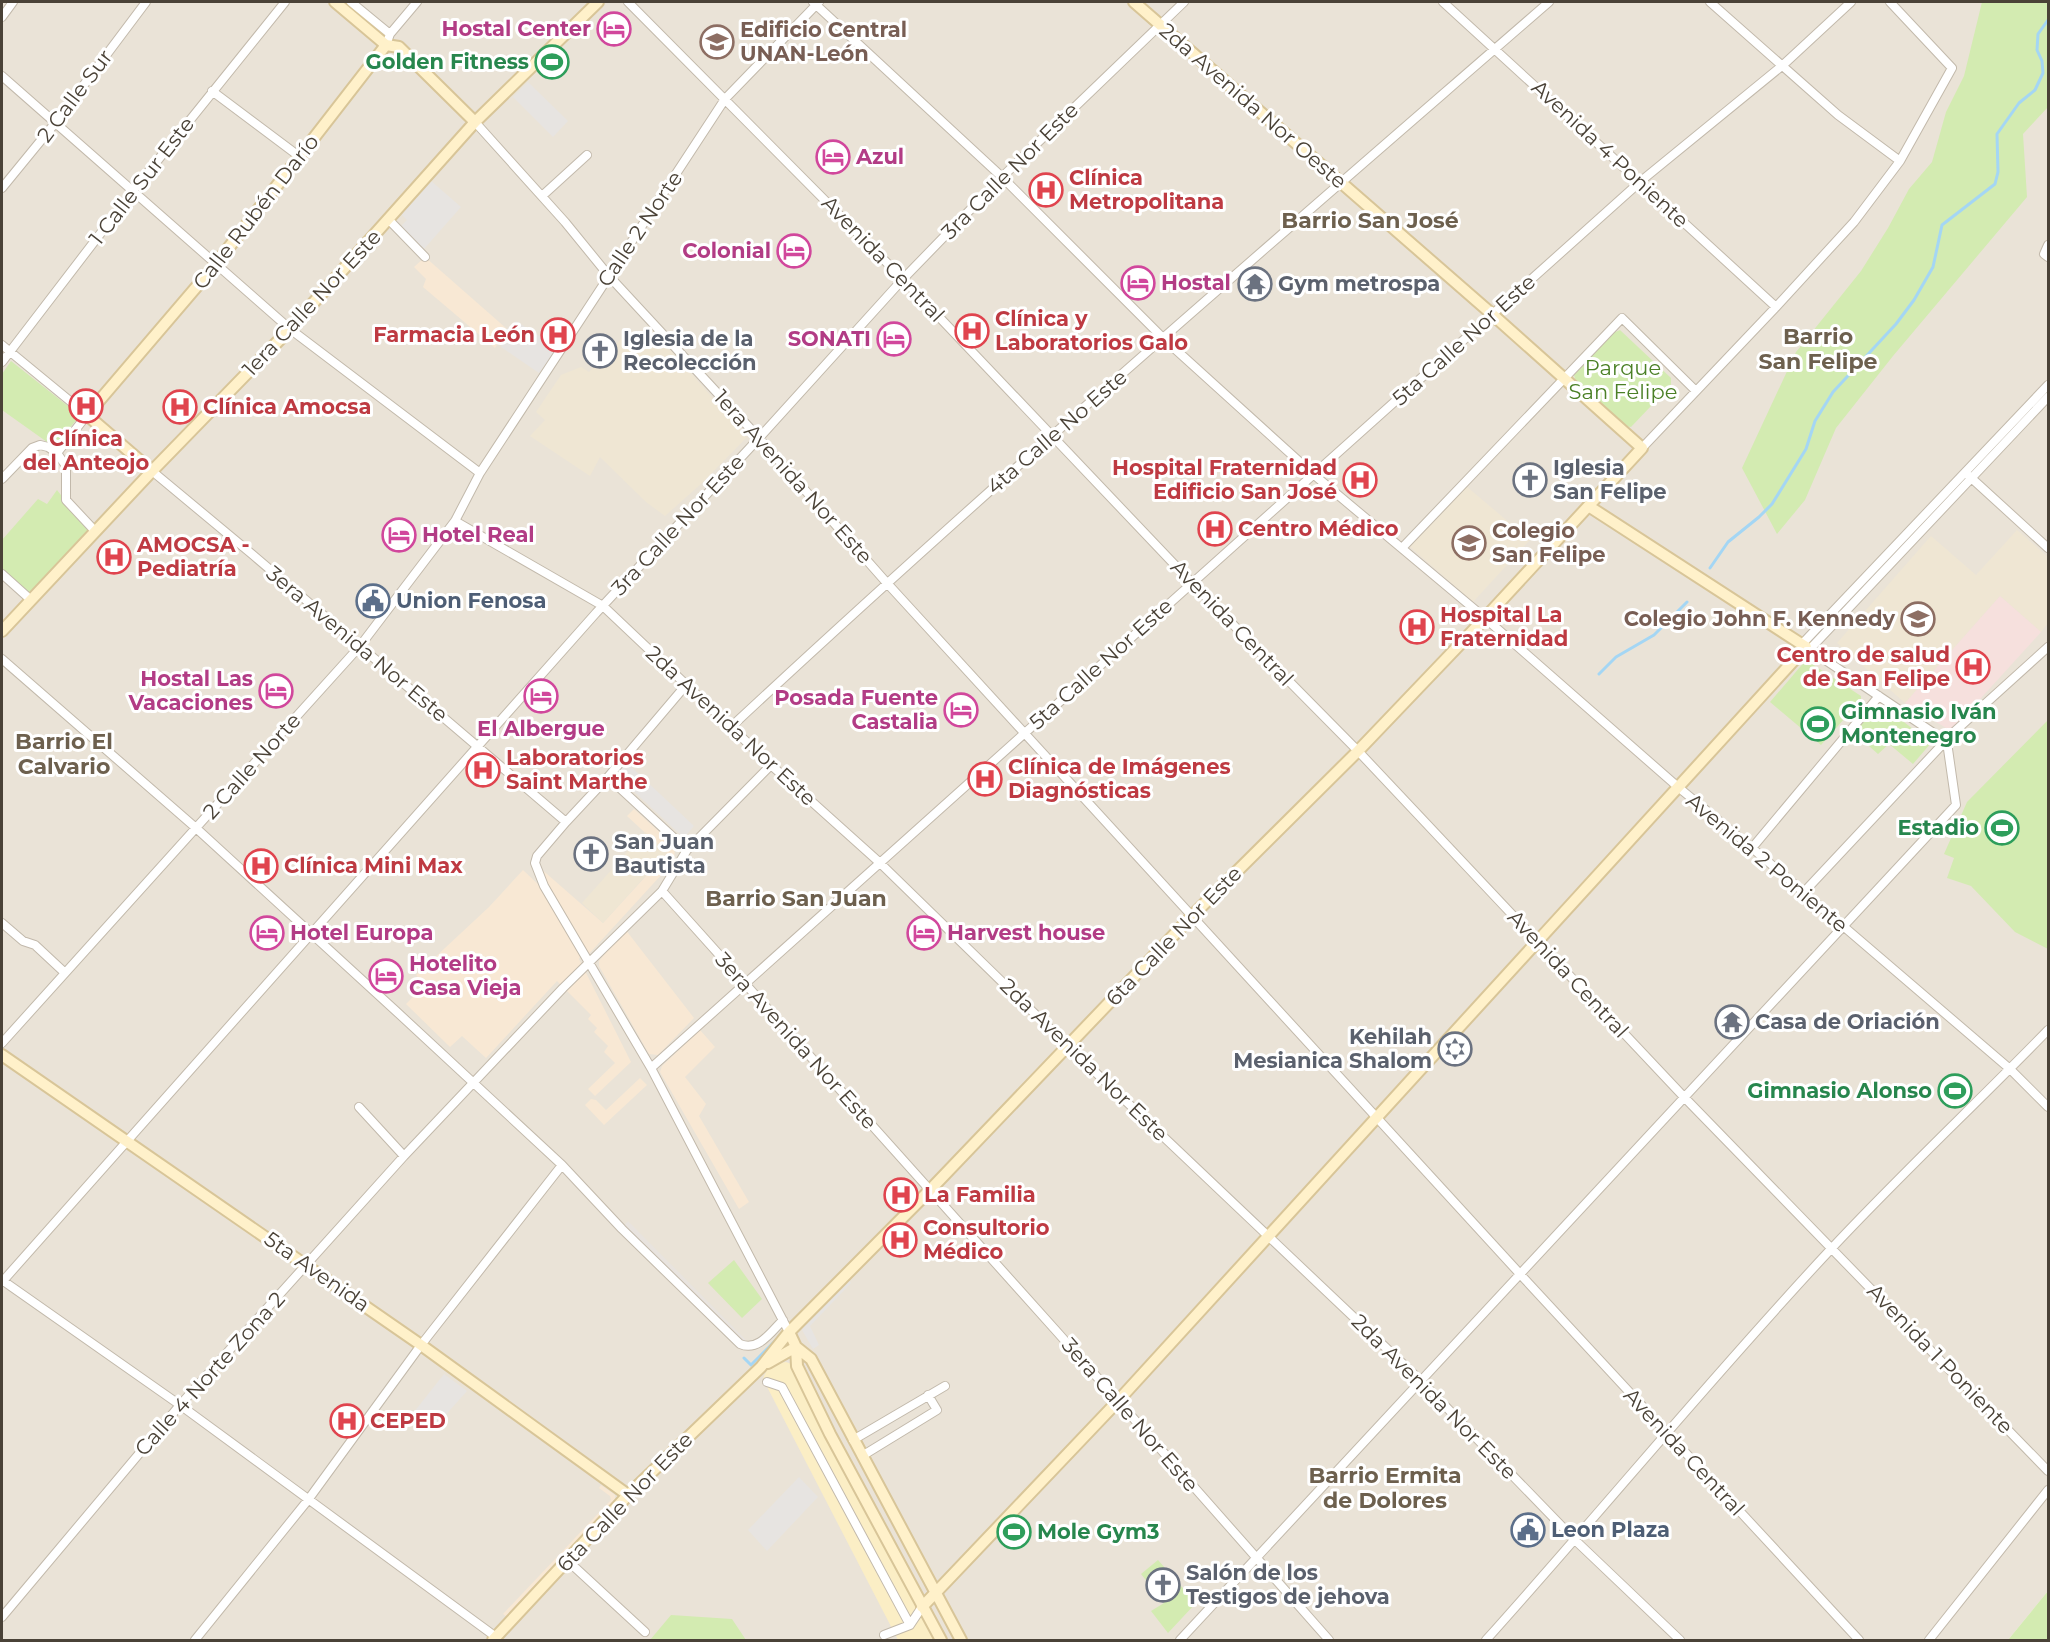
<svg xmlns="http://www.w3.org/2000/svg" width="2050" height="1642" viewBox="0 0 2050 1642" font-family="Montserrat,sans-serif">
<style>
.residential{fill:#eae3d7}
.commercial{fill:#f8e8d4}
.industrial{fill:#e8e3de}
.education{fill:#efe6d3}
.medical{fill:#f6e0dd}
.green{fill:#d3ebb1}
.sand{fill:#fbeec5}
.parking{fill:#e7e4e1}
.lines{fill:none;stroke-linecap:round;stroke-linejoin:round}
.stream{stroke:#a4d6f4;stroke-width:3}
.street-casing{stroke:#c2b9ab;stroke-width:10}
.secondary-casing{stroke:#d8c598;stroke-width:14}
.street{stroke:#fff;stroke-width:8}
.secondary{stroke:#fff1ca;stroke-width:10}
.labels{text-anchor:middle;stroke-width:6;stroke-linejoin:round;paint-order:stroke}
.hotel-label{font-size:21px;font-weight:bold;fill:#b23c85;stroke:#fff;text-anchor:start}
.education-label{font-size:21px;font-weight:bold;fill:#785e54;stroke:#fff;text-anchor:start}
.leisure-label{font-size:21px;font-weight:bold;fill:#27864d;stroke:#fff;text-anchor:end}
.street-label{font-size:21px;fill:#4a4237;stroke:#fff}
.health-label{font-size:21px;font-weight:bold;fill:#be3a42;stroke:#fff;text-anchor:start}
.worship-label{font-size:21px;font-weight:bold;fill:#5b616d;stroke:#fff;text-anchor:start}
.park-label{font-size:21px;fill:#4b8026;stroke:#fff}
.service-label{font-size:21px;font-weight:bold;fill:#4e5e75;stroke:#fff;text-anchor:start}
.neighbourhood-label{font-size:22px;font-weight:bold;fill:#6d604e;stroke:#fff}
</style>
<rect width="100%" height="100%" fill="#f5f2ea"/>
<!-- residential -->
<path class="residential" d="M 2,2 L 2048,2 L 2048,1591 L 2008,1640 L 2,1640 Z"/>
<!-- commercial -->
<path class="commercial" d="M 425,257 L 507,329 L 495,348 L 423,287 L 426,279 L 414,267 Z
M 634,809 L 675,846 L 674,861 L 587,956 L 536,870 L 539,867 L 603,923 L 667,853 L 627,816 Z
M 523,870 L 542,888 L 581,955 L 579,959 L 631,1062 L 595,1096 L 588,1089 L 615,1063 L 604,1052 L 608,1046 L 594,1032 L 597,1028 L 588,1019 L 591,1015 L 557,981 L 486,1058 L 462,1036 L 450,1047 L 406,1004 L 425,985 L 416,975 L 489,907 Z
M 625,929 L 694,1018 L 658,1055 L 649,1054 L 599,966 L 599,961 Z
M 700,1030 L 715,1047 L 685,1077 L 706,1104 L 699,1116 L 749,1202 L 739,1209 L 660,1072 L 662,1066 Z
M 640,1078 L 647,1085 L 604,1125 L 585,1105 L 591,1099 L 596,1100 L 606,1110 Z
M 601,1485 L 615,1495 L 615,1502 L 507,1617 L 503,1614 L 611,1500 L 610,1496 L 599,1488 Z"/>
<!-- industrial -->
<path class="industrial" d="M 628,1221 L 746,1340 L 740,1346 L 621,1229 Z"/>
<!-- education -->
<path class="education" d="M 652,329 L 747,437 L 702,483 L 665,516 L 646,502 L 600,457 L 590,476 L 530,436 L 545,420 L 536,412 L 561,375 L 581,367 L 589,372 L 622,338 L 631,340 Z
M 1466,486 L 1530,540 L 1473,602 L 1409,546 Z
M 2017,530 L 2048,557 L 2048,623 L 2041,632 L 2000,596 L 1905,703 L 1837,643 L 1931,536 L 1976,575 Z
M 645,832 L 667,852 L 603,923 L 582,903 Z"/>
<!-- medical -->
<path class="medical" d="M 2000,596 L 2041,632 L 1951,731 L 1905,703 Z"/>
<!-- green -->
<path class="green" d="M 1982,2 L 2048,2 L 2048,107 L 2023,134 L 2027,197 L 1893,356 L 1836,428 L 1805,500 L 1777,534 L 1742,468 L 1796,352 L 1861,271 L 1888,228 L 1909,189 L 1932,162 L 1946,112 L 1964,76 Z
M 1620,330 L 1671,378 L 1671,385 L 1631,427 L 1625,426 L 1576,382 L 1574,375 L 1613,333 Z
M 11,361 L 78,414 L 78,418 L 54,447 L 2,410 L 2,374 Z
M 57,490 L 89,531 L 29,594 L 2,569 L 2,540 L 38,499 L 47,504 Z
M 1806,660 L 1861,696 L 1861,700 L 1821,745 L 1770,702 Z
M 1882,705 L 1931,743 L 1913,764 L 1889,744 L 1878,754 L 1853,732 L 1871,710 Z
M 2048,720 L 2048,949 L 2015,932 L 1971,886 L 1947,878 L 1954,858 L 1944,854 L 1967,802 Z
M 734,1260 L 762,1299 L 742,1318 L 708,1283 Z
M 1158,1560 L 1196,1603 L 1168,1633 L 1151,1611 L 1164,1603 L 1141,1574 Z
M 2048,1591 L 2048,1640 L 2008,1640 Z
M 671,1615 L 732,1619 L 746,1640 L 650,1640 Z"/>
<!-- sand -->
<path class="sand" d="M 786,1362 L 797,1366 L 942,1640 L 898,1640 L 763,1379 C 766,1367 774,1364 786,1362 Z"/>
<!-- parking -->
<path class="parking" d="M 528,82 L 568,121 L 553,137 L 513,97 Z
M 430,180 L 461,207 L 424,249 L 400,227 L 407,220 L 401,214 Z
M 516,321 L 558,348 L 539,373 L 501,347 L 502,337 L 507,329 Z
M 624,760 L 694,826 L 684,838 L 613,772 Z
M 848,1279 L 851,1283 L 810,1326 L 819,1345 L 813,1349 L 802,1330 L 803,1326 Z
M 444,1374 L 467,1391 L 433,1429 L 414,1412 Z
M 799,1477 L 818,1497 L 767,1551 L 748,1530 Z"/>
<g class="lines">
<!-- stream -->
<path class="stream" d="M 1710,568 L 1728,542 L 1759,517 L 1772,504 L 1806,449 L 1815,421 L 1833,392 L 1896,324 L 1914,300 L 1933,267 L 1942,225 L 1995,184 L 1998,172 L 1997,134 L 2019,103 L 2035,90 L 2043,73 L 2042,61 L 2037,50 L 2038,34 L 2048,20
M 1599,674 L 1616,657 L 1654,635 L 1687,602
M 744,1358 L 751,1365
M 751,1365 L 777,1339"/>
<defs>
<path id="street" d="M 351,2 L 390,34
M 628,2 L 903,279 L 1192,583 L 1358,751 L 1684,1097 L 2048,1471
M 813,2 L 1002,177 L 1164,339 L 1313,474 L 1485,618 L 1678,787 L 1752,848 L 2010,1069 L 2048,1107
M 1443,2 L 1776,307
M 1710,2 L 1838,115 L 1900,161
M 2,17 L 13,2
M 386,45 L 390,34 L 417,2
M 2,76 L 290,329 L 480,473
M 212,91 L 300,157
M 475,122 L 565,222 L 609,276 L 759,438 L 886,582 L 1520,1274 L 1859,1640
M 2,188 L 56,122 L 146,2
M 542,196 L 587,155
M 389,220 L 425,257
M 2048,245 L 2044,254 L 2048,257
M 2,345 L 87,415 L 57,453
M 2,362 L 133,191 L 285,2
M 1642,448 L 1776,307 L 1854,222 L 1900,161 L 1952,68 L 1890,2
M 152,471 L 253,555 L 566,822
M 1968,475 L 2048,548
M 2,479 L 32,448 L 40,445 L 48,447 L 57,453 L 66,466 L 66,500 L 95,531
M 455,521 L 603,606 L 771,765 L 879,862 L 1073,1051 L 1421,1381 L 1576,1541 L 1680,1640
M 1402,548 L 1622,318 L 1696,391
M 2,574 L 31,600
M 1802,644 L 2048,385
M 1810,649 L 2048,397
M 2,659 L 196,828 L 397,1012 L 562,1165 L 622,1229 L 740,1344 C 758,1352 771,1332 783,1320
M 686,685 L 608,777 L 566,822 L 537,856 L 535,863 L 544,886 L 651,1068 L 789,1332
M 732,726 C 998,478 1274,241 1549,2
M 608,777 L 687,850
M 1752,848 L 1879,696
M 662,891 L 1059,1334 L 1329,1640
M 1804,892 L 1954,732 L 2048,647
M 2,923 L 23,941 L 35,945 L 64,972
M 2,1043 L 360,646 L 455,521 L 480,473 L 725,99 L 819,2
M 651,1068 L 1641,181 L 1783,65 L 1851,2
M 359,1107 L 404,1156
M 2,1280 L 180,1405 L 496,1637
M 2,1282 L 596,613 L 759,438 L 903,279 L 1002,177 L 1184,2
M 767,1382 L 782,1387 L 910,1625
M 853,1440 L 945,1386
M 862,1456 L 937,1410 L 928,1395
M 568,1561 L 645,1632
M 2,1617 L 180,1405 L 404,1156 L 563,988 L 662,891 L 687,850 L 771,765
M 884,1635 L 910,1625 L 922,1607
M 195,1640 L 308,1500 L 421,1345 L 562,1165
M 1180,1640 L 1956,805 L 1947,742 L 1806,647
M 1486,1640 C 1602,1511 1712,1376 1831,1249 C 1901,1174 1977,1103 2048,1030
M 1929,1640 L 2048,1490"/>
<path id="secondary" d="M 335,2 L 386,45
M 386,45 L 399,47 L 475,122
M 152,471 L 87,415 L 216,264 L 386,45
M 2,631 L 152,471 L 290,329 L 475,122 L 598,2
M 2,1055 L 421,1345 L 628,1495
M 789,1332 L 796,1347 L 797,1366 L 830,1434 L 941,1640
M 796,1347 L 811,1359 L 961,1640
M 768,1363 L 796,1347
M 922,1607 L 1117,1402 L 1806,647 L 1590,507
M 493,1640 L 628,1495 L 761,1367 L 789,1332 L 930,1190 L 1192,916 L 1358,751 L 1485,618 L 1642,448 L 1493,315 L 1134,2"/>
</defs>
<!-- street casing -->
<use href="#street" class="street-casing"/>
<!-- secondary casing -->
<use href="#secondary" class="secondary-casing"/>
<!-- street -->
<use href="#street" class="street"/>
<!-- secondary -->
<use href="#secondary" class="secondary"/>
</g>
<!-- icons -->
<defs>
<symbol id="hotel-ring" viewBox="-11 -11 22 22"><circle r="9.5" fill="#fff" stroke="#d1479c" stroke-width="1.5"/><path d="M-6-4.5h1.5V1H6V5H4.5V3h-9V5H-6ZM-4 0a1.8 1.8 0 1 1 3.6 0ZM.5 0V-2.5h3Q6-2.5 6 0Z" fill="#d1479c"/></symbol>
<symbol id="university-ring" viewBox="-11 -11 22 22"><circle r="9.5" fill="#fff" stroke="#8d6e63" stroke-width="1.5"/><path d="M0-5L7-2L0 1L-7-2ZM-4 1L0 2.5L4 1V4Q0 6-4 4Z" fill="#8d6e63"/></symbol>
<symbol id="stadium-ring" viewBox="-11 -11 22 22"><circle r="9.5" fill="#fff" stroke="#2e9e5b" stroke-width="1.5"/><path d="M0-5a6.5 5 0 1 0 0 10a6.5 5 0 1 0 0-10ZM-3.5-1.8h7v3.6h-7Z" fill="#2e9e5b"/></symbol>
<symbol id="hospital-ring" viewBox="-11 -11 22 22"><circle r="9.5" fill="#fff" stroke="#e0444e" stroke-width="1.5"/><path d="M-5-5h3v3.5h4V-5h3V5h-3V1.5h-4V5h-3Z" fill="#e0444e"/></symbol>
<symbol id="temple-ring" viewBox="-11 -11 22 22"><circle r="9.5" fill="#fff" stroke="#6b7280" stroke-width="1.5"/><path d="M0-6L5-2H3V0L6.5 2.5H4V6H1.5V3h-3V6H-4V2.5H-6.5L-3 0V-2H-5Z" fill="#6b7280"/></symbol>
<symbol id="church-ring" viewBox="-11 -11 22 22"><circle r="9.5" fill="#fff" stroke="#6b7280" stroke-width="1.5"/><path d="M-1.2-6h2.4v3.5h3.3v2.4h-3.3V6h-2.4V-.1h-3.3v-2.4h3.3Z" fill="#6b7280"/></symbol>
<symbol id="school-ring" viewBox="-11 -11 22 22"><circle r="9.5" fill="#fff" stroke="#8d6e63" stroke-width="1.5"/><path d="M0-5L7-2L0 1L-7-2ZM-4 1L0 2.5L4 1V4Q0 6-4 4Z" fill="#8d6e63"/></symbol>
<symbol id="civic-ring" viewBox="-11 -11 22 22"><circle r="9.5" fill="#fff" stroke="#5c6f8a" stroke-width="1.5"/><path d="M-.6-6.5H3V-4.5H.6V-3L4-1V1h2V6H-6V1h2V-1L-.6-3ZM-1.2 2.5V6h2.4V2.5Z" fill="#5c6f8a"/></symbol>
<symbol id="synagogue-ring" viewBox="-11 -11 22 22"><circle r="9.5" fill="#fff" stroke="#6b7280" stroke-width="1.5"/><path d="M0-6.5L5.6 3.2H-5.6ZM0 6.5L5.6-3.2H-5.6Z" fill="#6b7280"/></symbol>
</defs>
<g fill-rule="evenodd">
<use href="#hotel-ring" x="595" y="10" width="38" height="38"/>
<use href="#university-ring" x="698" y="23" width="38" height="38"/>
<use href="#stadium-ring" x="533" y="43" width="38" height="38"/>
<use href="#hotel-ring" x="814" y="138" width="38" height="38"/>
<use href="#hospital-ring" x="1027" y="171" width="38" height="38"/>
<use href="#hotel-ring" x="775" y="232" width="38" height="38"/>
<use href="#hotel-ring" x="1119" y="264" width="38" height="38"/>
<use href="#temple-ring" x="1236" y="265" width="38" height="38"/>
<use href="#hospital-ring" x="953" y="312" width="38" height="38"/>
<use href="#hospital-ring" x="539" y="316" width="38" height="38"/>
<use href="#hotel-ring" x="875" y="320" width="38" height="38"/>
<use href="#church-ring" x="581" y="332" width="38" height="38"/>
<use href="#hospital-ring" x="67" y="387" width="38" height="38"/>
<use href="#hospital-ring" x="161" y="388" width="38" height="38"/>
<use href="#hospital-ring" x="1341" y="461" width="38" height="38"/>
<use href="#church-ring" x="1511" y="461" width="38" height="38"/>
<use href="#hospital-ring" x="1196" y="510" width="38" height="38"/>
<use href="#hotel-ring" x="380" y="516" width="38" height="38"/>
<use href="#school-ring" x="1450" y="524" width="38" height="38"/>
<use href="#hospital-ring" x="95" y="538" width="38" height="38"/>
<use href="#civic-ring" x="354" y="582" width="38" height="38"/>
<use href="#school-ring" x="1899" y="600" width="38" height="38"/>
<use href="#hospital-ring" x="1398" y="608" width="38" height="38"/>
<use href="#hospital-ring" x="1954" y="648" width="38" height="38"/>
<use href="#hotel-ring" x="257" y="672" width="38" height="38"/>
<use href="#hotel-ring" x="522" y="677" width="38" height="38"/>
<use href="#hotel-ring" x="942" y="691" width="38" height="38"/>
<use href="#stadium-ring" x="1799" y="705" width="38" height="38"/>
<use href="#hospital-ring" x="464" y="751" width="38" height="38"/>
<use href="#hospital-ring" x="966" y="760" width="38" height="38"/>
<use href="#stadium-ring" x="1983" y="809" width="38" height="38"/>
<use href="#church-ring" x="572" y="835" width="38" height="38"/>
<use href="#hospital-ring" x="242" y="847" width="38" height="38"/>
<use href="#hotel-ring" x="248" y="914" width="38" height="38"/>
<use href="#hotel-ring" x="905" y="914" width="38" height="38"/>
<use href="#hotel-ring" x="367" y="957" width="38" height="38"/>
<use href="#temple-ring" x="1713" y="1003" width="38" height="38"/>
<use href="#synagogue-ring" x="1436" y="1030" width="38" height="38"/>
<use href="#stadium-ring" x="1936" y="1072" width="38" height="38"/>
<use href="#hospital-ring" x="882" y="1176" width="38" height="38"/>
<use href="#hospital-ring" x="881" y="1221" width="38" height="38"/>
<use href="#hospital-ring" x="328" y="1402" width="38" height="38"/>
<use href="#civic-ring" x="1509" y="1511" width="38" height="38"/>
<use href="#stadium-ring" x="995" y="1513" width="38" height="38"/>
<use href="#church-ring" x="1144" y="1566" width="38" height="38"/>
</g>
<g class="labels">
<!-- hotel labels -->
<g class="hotel-label">
<text x="591" y="36" text-anchor="end">Hostal Center</text>
<text x="856" y="164">Azul</text>
<text x="771" y="258" text-anchor="end">Colonial</text>
<text x="1161" y="290">Hostal</text>
<text x="871" y="346" text-anchor="end">SONATI</text>
<text x="422" y="542">Hotel Real</text>
<text x="253" y="686" text-anchor="end">Hostal Las<tspan x="253" dy="24">Vacaciones</tspan></text>
<text x="938" y="705" text-anchor="end">Posada Fuente<tspan x="938" dy="24">Castalia</tspan></text>
<text x="541" y="736" text-anchor="middle">El Albergue</text>
<text x="290" y="940">Hotel Europa</text>
<text x="947" y="940">Harvest house</text>
<text x="409" y="971">Hotelito<tspan x="409" dy="24">Casa Vieja</tspan></text>
</g>
<!-- education labels -->
<g class="education-label">
<text x="740" y="37">Edificio Central<tspan x="740" dy="24">UNAN-León</tspan></text>
<text x="1492" y="538">Colegio<tspan x="1492" dy="24">San Felipe</tspan></text>
<text x="1895" y="626" text-anchor="end">Colegio John F. Kennedy</text>
</g>
<!-- leisure labels -->
<g class="leisure-label">
<text x="529" y="69">Golden Fitness</text>
<text x="1841" y="719" text-anchor="start">Gimnasio Iván<tspan x="1841" dy="24">Montenegro</tspan></text>
<text x="1979" y="835">Estadio</text>
<text x="1932" y="1098">Gimnasio Alonso</text>
<text x="1037" y="1539" text-anchor="start">Mole Gym3</text>
</g>
<!-- street labels -->
<g class="street-label">
<text transform="translate(75 96) rotate(-53)" y="7">2 Calle Sur</text>
<text transform="translate(1253 106) rotate(41)" y="7">2da Avenida Nor Oeste</text>
<text transform="translate(1610 154) rotate(43)" y="7">Avenida 4 Poniente</text>
<text transform="translate(1010 171) rotate(-45)" y="7">3ra Calle Nor Este</text>
<text transform="translate(142 181) rotate(-52)" y="7">1 Calle Sur Este</text>
<text transform="translate(256 212) rotate(-52)" y="7">Calle Rubén Darío</text>
<text transform="translate(640 229) rotate(-56)" y="7">Calle 2 Norte</text>
<text transform="translate(883 259) rotate(46)" y="7">Avenida Central</text>
<text transform="translate(312 303) rotate(-47)" y="7">1era Calle Nor Este</text>
<text transform="translate(1464 340) rotate(-42)" y="7">5ta Calle Nor Este</text>
<text transform="translate(1057 432) rotate(-41)" y="7">4ta Calle No Este</text>
<text transform="translate(793 477) rotate(48)" y="7">1era Avenida Nor Este</text>
<text transform="translate(678 525) rotate(-47)" y="7">3ra Calle Nor Este</text>
<text transform="translate(1232 623) rotate(46)" y="7">Avenida Central</text>
<text transform="translate(357 644) rotate(40)" y="7">3era Avenida Nor Este</text>
<text transform="translate(1101 664) rotate(-42)" y="7">5ta Calle Nor Este</text>
<text transform="translate(731 726) rotate(43)" y="7">2da Avenida Nor Este</text>
<text transform="translate(252 766) rotate(-48)" y="7">2 Calle Norte</text>
<text transform="translate(1767 863) rotate(40)" y="7">Avenida 2 Poniente</text>
<text transform="translate(1174 936) rotate(-46)" y="7">6ta Calle Nor Este</text>
<text transform="translate(1568 974) rotate(47)" y="7">Avenida Central</text>
<text transform="translate(796 1041) rotate(48)" y="7">3era Avenida Nor Este</text>
<text transform="translate(1084 1060) rotate(44)" y="7">2da Avenida Nor Este</text>
<text transform="translate(317 1272) rotate(35)" y="7">5ta Avenida</text>
<text transform="translate(1940 1359) rotate(46)" y="7">Avenida 1 Poniente</text>
<text transform="translate(210 1374) rotate(-48)" y="7">Calle 4 Norte Zona 2</text>
<text transform="translate(1434 1397) rotate(45)" y="7">2da Avenida Nor Este</text>
<text transform="translate(1130 1415) rotate(49)" y="7">3era Calle Nor Este</text>
<text transform="translate(1684 1452) rotate(47)" y="7">Avenida Central</text>
<text transform="translate(625 1502) rotate(-46)" y="7">6ta Calle Nor Este</text>
</g>
<!-- health labels -->
<g class="health-label">
<text x="1069" y="185">Clínica<tspan x="1069" dy="24">Metropolitana</tspan></text>
<text x="995" y="326">Clínica y<tspan x="995" dy="24">Laboratorios Galo</tspan></text>
<text x="535" y="342" text-anchor="end">Farmacia León</text>
<text x="203" y="414">Clínica Amocsa</text>
<text x="86" y="446" text-anchor="middle">Clínica<tspan x="86" dy="24">del Anteojo</tspan></text>
<text x="1337" y="475" text-anchor="end">Hospital Fraternidad<tspan x="1337" dy="24">Edificio San José</tspan></text>
<text x="1238" y="536">Centro Médico</text>
<text x="137" y="552">AMOCSA -<tspan x="137" dy="24">Pediatría</tspan></text>
<text x="1440" y="622">Hospital La<tspan x="1440" dy="24">Fraternidad</tspan></text>
<text x="1950" y="662" text-anchor="end">Centro de salud<tspan x="1950" dy="24">de San Felipe</tspan></text>
<text x="506" y="765">Laboratorios<tspan x="506" dy="24">Saint Marthe</tspan></text>
<text x="1008" y="774">Clínica de Imágenes<tspan x="1008" dy="24">Diagnósticas</tspan></text>
<text x="284" y="873">Clínica Mini Max</text>
<text x="924" y="1202">La Familia</text>
<text x="923" y="1235">Consultorio<tspan x="923" dy="24">Médico</tspan></text>
<text x="370" y="1428">CEPED</text>
</g>
<!-- worship labels -->
<g class="worship-label">
<text x="1278" y="291">Gym metrospa</text>
<text x="623" y="346">Iglesia de la<tspan x="623" dy="24">Recolección</tspan></text>
<text x="1553" y="475">Iglesia<tspan x="1553" dy="24">San Felipe</tspan></text>
<text x="614" y="849">San Juan<tspan x="614" dy="24">Bautista</tspan></text>
<text x="1755" y="1029">Casa de Oriación</text>
<text x="1432" y="1044" text-anchor="end">Kehilah<tspan x="1432" dy="24">Mesianica Shalom</tspan></text>
<text x="1186" y="1580">Salón de los<tspan x="1186" dy="24">Testigos de jehova</tspan></text>
</g>
<!-- park labels -->
<g class="park-label">
<text x="1623" y="375">Parque<tspan x="1623" dy="24">San Felipe</tspan></text>
</g>
<!-- service labels -->
<g class="service-label">
<text x="396" y="608">Union Fenosa</text>
<text x="1551" y="1537">Leon Plaza</text>
</g>
<!-- neighbourhood labels -->
<g class="neighbourhood-label">
<text x="1370" y="228">Barrio San José</text>
<text x="1818" y="344">Barrio<tspan x="1818" dy="25">San Felipe</tspan></text>
<text x="64" y="749">Barrio El<tspan x="64" dy="25">Calvario</tspan></text>
<text x="796" y="906">Barrio San Juan</text>
<text x="1385" y="1483">Barrio Ermita<tspan x="1385" dy="25">de Dolores</tspan></text>
</g>
</g>
<!-- border -->
<rect width="2050" height="1642" fill="none" stroke="#4a4237" stroke-width="6"/>
</svg>
